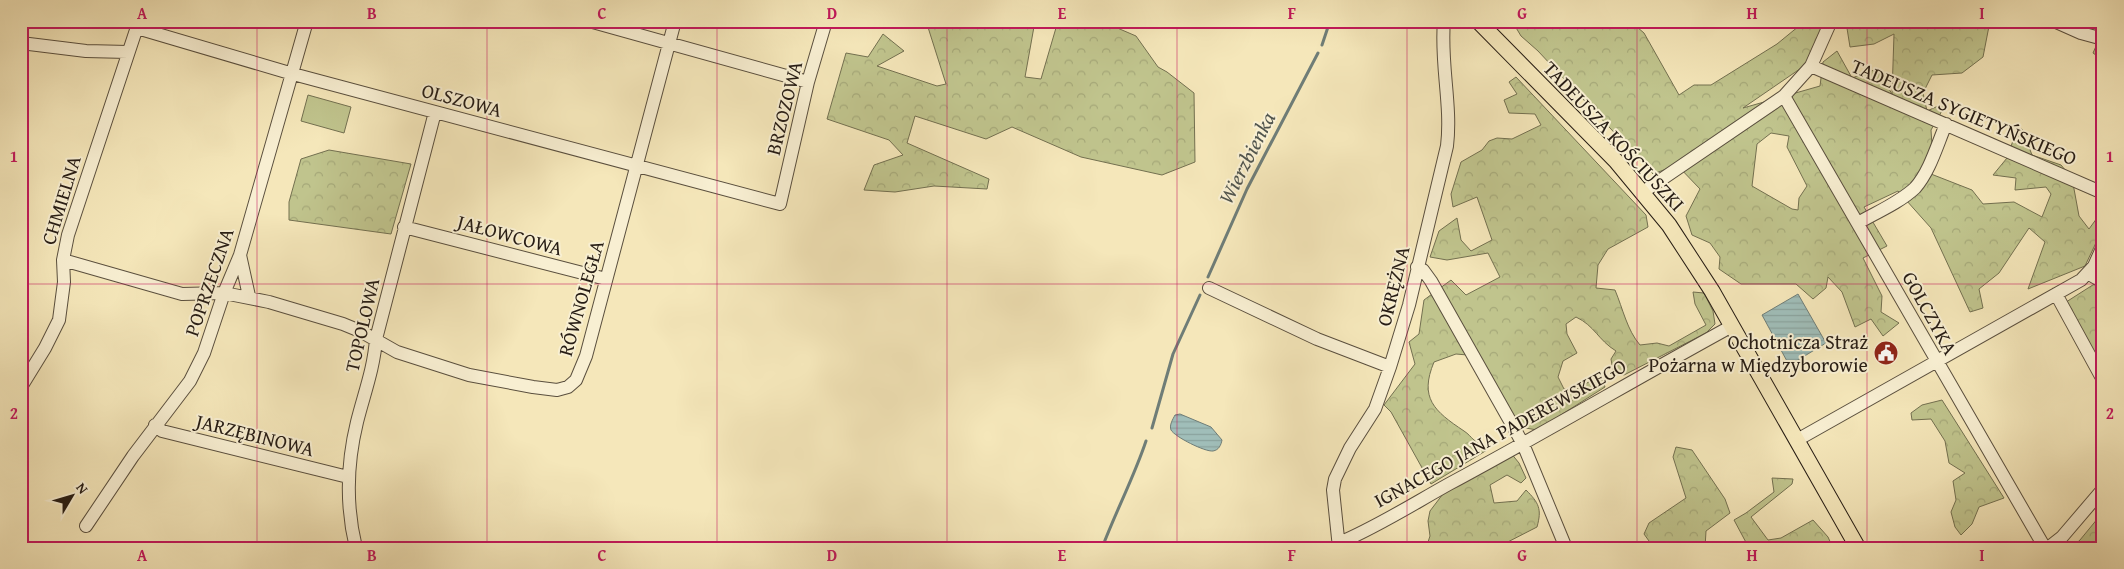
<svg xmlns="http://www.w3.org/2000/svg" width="2124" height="569" viewBox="0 0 2124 569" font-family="'Gentium Book Plus',serif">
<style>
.green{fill:#c0c48d;stroke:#737050}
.forest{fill:url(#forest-crowns);stroke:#737050;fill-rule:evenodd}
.water{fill:url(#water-rules);stroke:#6f7d77}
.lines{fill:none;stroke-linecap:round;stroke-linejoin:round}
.stream{stroke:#6f7d77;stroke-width:3}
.minor-casing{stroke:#5a4f3e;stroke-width:14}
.major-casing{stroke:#261c14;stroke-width:17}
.minor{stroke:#f8efd2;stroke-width:12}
.major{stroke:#f5e7ba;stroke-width:15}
.grid{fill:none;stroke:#c2185b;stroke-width:1;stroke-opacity:0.55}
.labels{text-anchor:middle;stroke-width:4;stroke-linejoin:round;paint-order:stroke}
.street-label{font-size:20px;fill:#261c14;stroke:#f8efd2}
.poi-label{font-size:20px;fill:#261c14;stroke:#f8efd2;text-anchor:end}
.water-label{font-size:21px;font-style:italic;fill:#51554e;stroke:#f8efd2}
.neatline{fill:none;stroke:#c2185b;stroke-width:2}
.grid-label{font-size:16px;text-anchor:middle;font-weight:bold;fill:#c2185b}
</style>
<defs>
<pattern id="forest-crowns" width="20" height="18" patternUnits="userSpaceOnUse" patternTransform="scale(1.25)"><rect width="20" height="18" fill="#c0c48d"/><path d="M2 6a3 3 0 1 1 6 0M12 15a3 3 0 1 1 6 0" fill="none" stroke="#a5a879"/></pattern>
<pattern id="water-rules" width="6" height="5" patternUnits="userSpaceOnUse" patternTransform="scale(1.25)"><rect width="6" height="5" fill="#a0beb9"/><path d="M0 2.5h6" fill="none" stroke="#8aa39e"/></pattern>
</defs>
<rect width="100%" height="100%" fill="#f5e7ba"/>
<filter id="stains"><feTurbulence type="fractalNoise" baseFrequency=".004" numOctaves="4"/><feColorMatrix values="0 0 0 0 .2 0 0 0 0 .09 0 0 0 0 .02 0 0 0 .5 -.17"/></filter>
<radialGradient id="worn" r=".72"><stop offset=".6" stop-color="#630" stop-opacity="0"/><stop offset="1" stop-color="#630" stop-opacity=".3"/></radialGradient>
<!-- green -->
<path class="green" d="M 308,95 L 351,107 L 344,133 L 301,121 Z"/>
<!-- forest -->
<path class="forest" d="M 926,21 L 1035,21 L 1025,77 L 1041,79 L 1058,21 L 1101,21 L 1136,36 L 1158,67 L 1167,72 L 1194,93 L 1195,162 L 1162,175 L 1081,157 L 1012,127 L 986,139 L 915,116 L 907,143 L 989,179 L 987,189 L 934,186 L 895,192 L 864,190 L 874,165 L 903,155 L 889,140 L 827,119 L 846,53 L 868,57 L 883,34 L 904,51 L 877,66 L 937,86 L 946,84 Z
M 1512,21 L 1571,21 L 1577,25 L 1583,21 L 1630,21 L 1644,33 L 1679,95 L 1694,85 L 1711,85 L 1777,44 L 1799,26 L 1800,21 L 1829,21 L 1810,62 L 1743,108 L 1820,86 L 1823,62 L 1837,51 L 1852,78 L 1877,69 L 1892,94 L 1894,34 L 1874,44 L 1850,47 L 1846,22 L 1848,21 L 1990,21 L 1983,57 L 1962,73 L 1932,75 L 1923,93 L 1927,111 L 1947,102 L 1931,130 L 1933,161 L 1931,174 L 1972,190 L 1983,204 L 2014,202 L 2042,217 L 2051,194 L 2046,187 L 2015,190 L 2016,178 L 1993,175 L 2007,158 L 2017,129 L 2022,129 L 2032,155 L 2061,165 L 2072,178 L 2079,216 L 2089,229 L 2097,218 L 2103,222 L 2103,228 L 2085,266 L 2028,289 L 2045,242 L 2029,228 L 1999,273 L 1979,289 L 1983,308 L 1970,312 L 1931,228 L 1898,191 L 1864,207 L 1887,246 L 1863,258 L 1882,296 L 1881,312 L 1899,323 L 1883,336 L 1871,319 L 1855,327 L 1842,292 L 1828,277 L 1826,288 L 1813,299 L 1796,284 L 1741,284 L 1719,269 L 1720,257 L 1710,243 L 1692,235 L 1686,216 L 1700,189 L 1677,165 L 1653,174 L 1538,51 L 1521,36 ZM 1771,133 L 1789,136 L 1787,147 L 1807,186 L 1799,198 L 1798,210 L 1792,209 L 1752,186 L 1757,144 Z
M 2071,21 L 2103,21 L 2103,60 L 2093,53 L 2101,35 L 2072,26 Z
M 1516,77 L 1646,215 L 1648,227 L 1608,249 L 1598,265 L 1596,288 L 1615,290 C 1623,309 1627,330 1640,345 L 1657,343 L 1669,346 L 1706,325 L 1695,304 L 1693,292 L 1704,293 L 1713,311 L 1715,324 L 1706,333 L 1624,375 L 1613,371 L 1611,359 L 1616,351 C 1598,340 1595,326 1576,317 L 1566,324 L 1567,334 L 1577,353 L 1563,361 L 1558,377 L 1564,389 L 1573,391 L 1601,375 L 1605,387 L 1537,430 L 1520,427 L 1479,356 L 1456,354 L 1434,362 C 1419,398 1434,411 1464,431 C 1473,437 1472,442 1485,445 L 1487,450 L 1431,484 L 1391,412 L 1384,405 L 1415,364 L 1409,342 L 1419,334 L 1424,300 L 1451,280 L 1466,295 L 1500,277 L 1488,253 L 1447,260 L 1430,257 L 1439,231 L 1457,218 L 1461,240 L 1471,251 L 1492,240 L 1477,197 L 1453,207 L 1451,194 L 1461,162 L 1482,150 L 1489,141 L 1497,138 L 1512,139 L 1541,125 L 1535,114 L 1509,113 L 1504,100 L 1517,94 L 1509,82 Z
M 329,150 L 411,164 L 391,234 L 289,220 L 289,202 L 301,159 Z
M 2099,281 L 2103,283 L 2103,377 L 2063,304 Z
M 1942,400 L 2004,498 L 1979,507 L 1972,524 L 1961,535 L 1955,527 L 1951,512 L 1956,500 L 1953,481 L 1965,473 L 1949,463 L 1945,441 L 1931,419 L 1912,420 L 1911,413 L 1922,405 Z
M 1676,447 L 1692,450 L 1725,499 L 1730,513 L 1706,531 L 1705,548 L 1678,548 L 1675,544 L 1665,548 L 1654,548 L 1644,534 L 1649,523 L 1686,498 L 1673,457 Z
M 1510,452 L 1519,463 L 1526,478 L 1521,483 L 1507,475 L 1490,485 L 1494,503 L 1517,501 L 1526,490 C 1539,503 1542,509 1537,527 L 1496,548 L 1426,548 L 1430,536 L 1428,521 L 1430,511 L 1452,482 Z
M 1772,478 L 1793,479 L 1792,484 L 1751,517 L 1768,540 L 1781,538 L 1813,520 L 1828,537 L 1833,548 L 1749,548 L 1734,520 L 1746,513 L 1774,492 Z
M 2103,512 L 2103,548 L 2071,548 L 2080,540 Z"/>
<!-- water -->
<path class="water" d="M 1798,294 L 1826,343 L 1793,363 L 1788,363 L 1762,315 Z
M 1180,414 L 1211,427 L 1222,440 C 1221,445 1219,450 1213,451 C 1205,452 1175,437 1171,430 C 1169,425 1173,419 1175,415 Z"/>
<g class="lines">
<!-- stream -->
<path class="stream" d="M 1322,45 L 1328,27
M 1208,277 L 1247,189 L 1318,53
M 1152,428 L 1173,354 L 1200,295
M 1102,548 C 1116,511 1134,477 1146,441"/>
<defs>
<path id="minor" d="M 589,21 L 808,82
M 2054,21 L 2081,33 L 2103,39
M 137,28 L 293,74 L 780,204 L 808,82 L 826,21
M 21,43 L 86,51 L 128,52
M 1811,66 L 2103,193
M 1784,96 L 2045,548
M 1643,192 L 1784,96 L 1811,66 L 1831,21
M 1858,223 C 1877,212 1899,203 1915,188 C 1930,171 1937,145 1946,124
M 404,227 L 606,279
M 240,255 L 249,296
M 63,260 L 182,294 L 224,293 L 269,302 L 343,324 L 360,331 L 397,352 L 469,375 L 533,387 L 557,390 L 568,387 L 576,380 L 586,356 L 675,21
M 1417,267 L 1423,270 L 1431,281 L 1523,444 L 1566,548
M 2089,274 L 2103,282
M 1209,288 L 1317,339 L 1390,367
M 2056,294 L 2103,380
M 21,387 L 45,348 L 59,320 L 64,282 L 63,260 L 68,235 L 139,21
M 155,425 L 162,431 L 348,477
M 1797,440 L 2081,280 L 2094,266 L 2103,246
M 86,526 L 133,456 L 190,381 L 204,353 L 224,293 L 240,255 L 307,21
M 1339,543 C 1377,527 1413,504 1449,484 C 1544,433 1637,378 1732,326
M 356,548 C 346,507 347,463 357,422 C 364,394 374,368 376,339 L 435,112
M 1339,548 L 1333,490 L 1335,479 L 1350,448 L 1375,409 L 1390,367 L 1409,305 L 1447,146 C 1452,105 1440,63 1444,21
M 2048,548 L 2062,537 L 2103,489"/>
<path id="major" d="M 1478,21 L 1616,161 L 1669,225 L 1712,291 L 1858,548"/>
</defs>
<!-- minor casing -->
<use href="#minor" class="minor-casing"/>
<!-- major casing -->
<use href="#major" class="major-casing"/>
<!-- minor -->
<use href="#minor" class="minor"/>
<!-- major -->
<use href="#major" class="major"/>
</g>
<!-- grid -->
<path class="grid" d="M 257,21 L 257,548M 487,21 L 487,548M 717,21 L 717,548M 947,21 L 947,548M 1177,21 L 1177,548M 1407,21 L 1407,548M 1637,21 L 1637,548M 1867,21 L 1867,548M 21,284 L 2103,284"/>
<!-- icons -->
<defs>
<symbol id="civic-disc" viewBox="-11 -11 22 22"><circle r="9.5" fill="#8f2418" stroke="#f8efd2"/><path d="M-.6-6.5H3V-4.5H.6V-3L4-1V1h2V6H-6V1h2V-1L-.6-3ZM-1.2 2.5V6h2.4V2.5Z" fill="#fff"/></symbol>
</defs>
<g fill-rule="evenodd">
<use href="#civic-disc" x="1872" y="339" width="28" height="28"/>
</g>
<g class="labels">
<!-- street labels -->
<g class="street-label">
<text transform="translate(462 100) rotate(15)" y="7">OLSZOWA</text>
<text transform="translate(784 108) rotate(-76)" y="7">BRZOZOWA</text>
<text transform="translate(1964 112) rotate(23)" y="7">TADEUSZA SYGIETYŃSKIEGO</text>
<text transform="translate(1614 136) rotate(47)" y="7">TADEUSZA KOŚCIUSZKI</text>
<text transform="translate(61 200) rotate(-73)" y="7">CHMIELNA</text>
<text transform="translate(510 235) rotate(15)" y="7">JAŁOWCOWA</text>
<text transform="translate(209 282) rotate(-71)" y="7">POPRZECZNA</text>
<text transform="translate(1393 286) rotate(-76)" y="7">OKRĘŻNA</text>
<text transform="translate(581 298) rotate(-74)" y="7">RÓWNOLEGŁA</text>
<text transform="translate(1930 313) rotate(61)" y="7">GOLCZYKA</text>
<text transform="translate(362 325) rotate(-77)" y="7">TOPOLOWA</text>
<text transform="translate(1500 433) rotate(-29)" y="7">IGNACEGO JANA PADEREWSKIEGO</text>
<text transform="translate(255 435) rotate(14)" y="7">JARZĘBINOWA</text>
</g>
<!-- poi labels -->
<g class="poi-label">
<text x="1868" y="349">Ochotnicza Straż<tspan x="1868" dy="23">Pożarna w Międzyborowie</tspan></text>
</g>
<!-- water labels -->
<g class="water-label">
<text transform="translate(1247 158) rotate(-63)" y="7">Wierzbienka</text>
</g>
</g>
<!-- margin -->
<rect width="2124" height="569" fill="none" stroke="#f5e7ba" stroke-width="55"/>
<!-- north arrow -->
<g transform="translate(72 496) rotate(52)" stroke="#f8efd2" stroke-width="4" paint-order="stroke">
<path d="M0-4L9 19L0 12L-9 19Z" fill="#261c14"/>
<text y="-8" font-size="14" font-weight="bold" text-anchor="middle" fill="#261c14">N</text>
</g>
<rect x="28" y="28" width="2068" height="514" class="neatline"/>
<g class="grid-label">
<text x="142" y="19">A</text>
<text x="372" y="19">B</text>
<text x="602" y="19">C</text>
<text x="832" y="19">D</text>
<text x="1062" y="19">E</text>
<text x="1292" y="19">F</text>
<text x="1522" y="19">G</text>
<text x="1752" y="19">H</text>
<text x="1982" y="19">I</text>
<text x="14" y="162">1</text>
<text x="2110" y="162">1</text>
<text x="14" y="419">2</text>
<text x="2110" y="419">2</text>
<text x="142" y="561">A</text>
<text x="372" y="561">B</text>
<text x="602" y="561">C</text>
<text x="832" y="561">D</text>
<text x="1062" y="561">E</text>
<text x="1292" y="561">F</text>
<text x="1522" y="561">G</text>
<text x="1752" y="561">H</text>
<text x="1982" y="561">I</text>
</g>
<rect width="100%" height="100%" filter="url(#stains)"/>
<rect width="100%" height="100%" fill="url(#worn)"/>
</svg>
